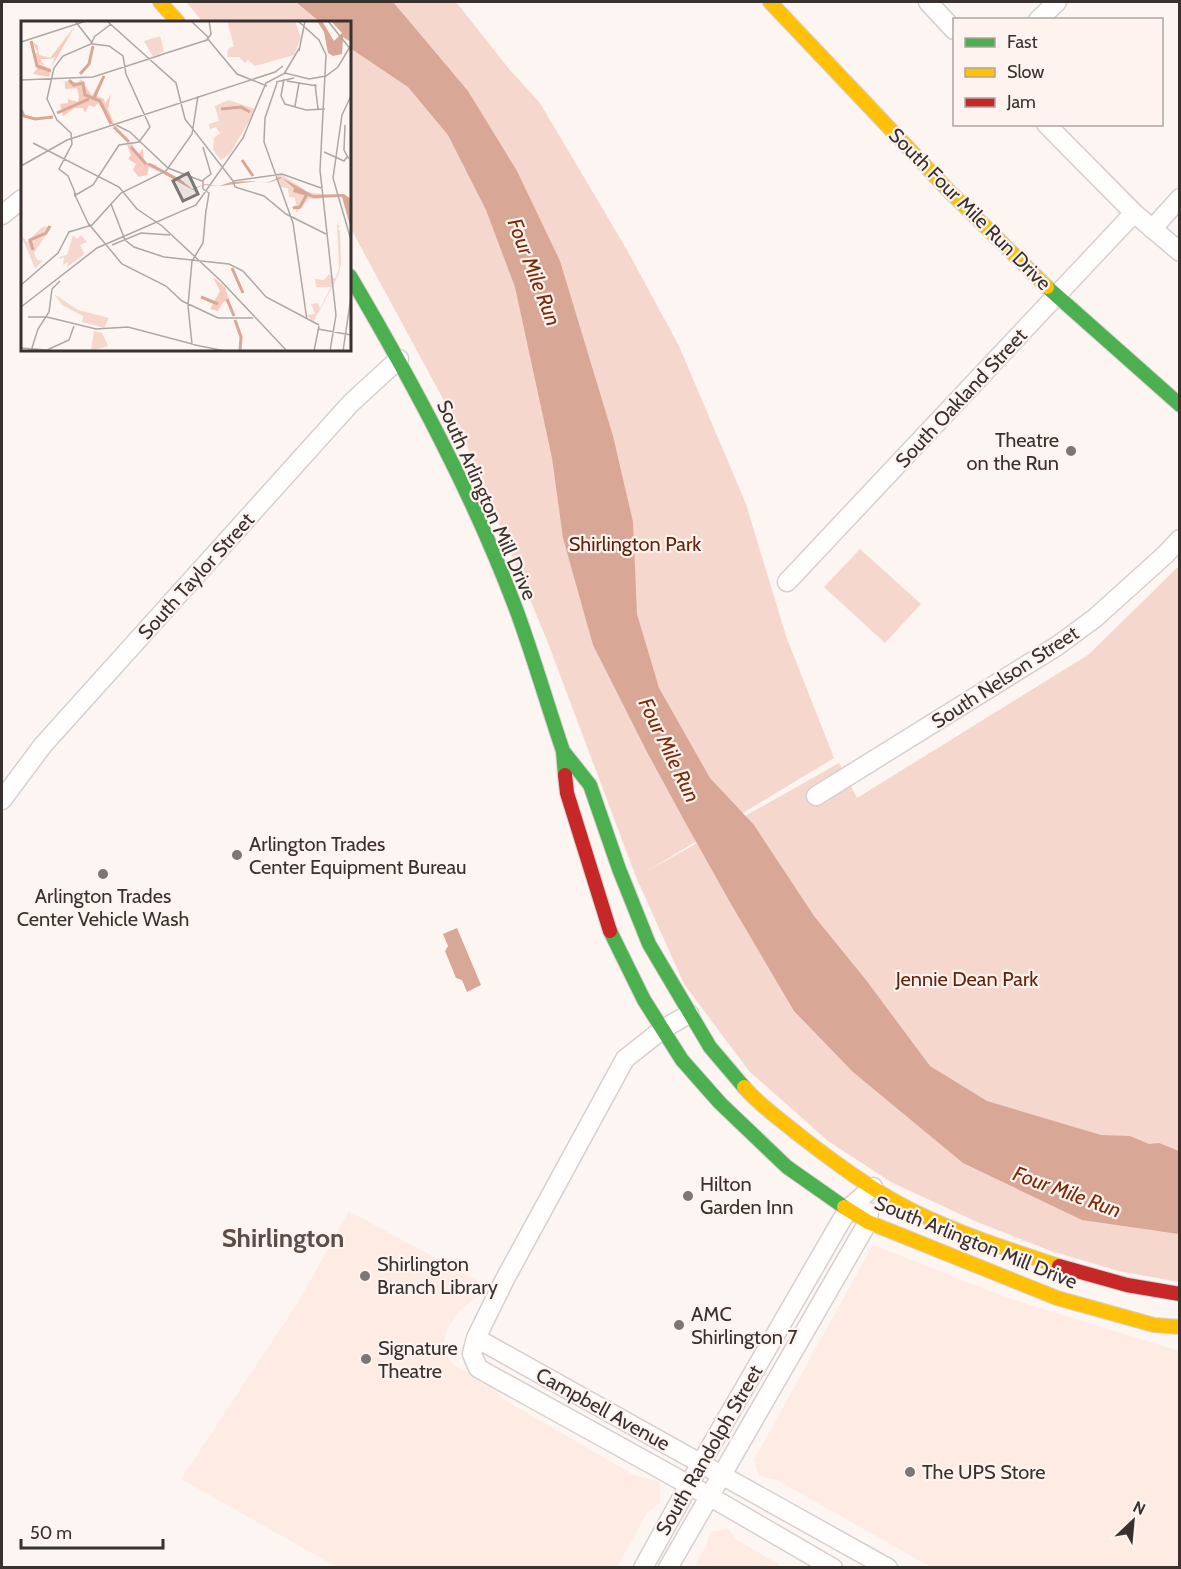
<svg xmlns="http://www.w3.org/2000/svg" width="1181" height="1569" viewBox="0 0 1181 1569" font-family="Cabin,sans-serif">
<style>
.built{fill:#fdebe4}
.green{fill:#f5d7ce}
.water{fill:#d9a796}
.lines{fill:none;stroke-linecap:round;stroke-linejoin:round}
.street-casing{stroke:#d7d0ce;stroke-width:21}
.fast-casing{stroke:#d7d0ce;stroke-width:16}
.slow-casing{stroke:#d7d0ce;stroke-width:16}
.jam-casing{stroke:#d7d0ce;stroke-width:16}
.street{stroke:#fffefd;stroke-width:18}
.fast{stroke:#4caf50;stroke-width:14}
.slow{stroke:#ffc107;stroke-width:14}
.jam{stroke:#c62828;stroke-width:14}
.poi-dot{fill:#7d7673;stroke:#fff3ef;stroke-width:2}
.labels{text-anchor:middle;stroke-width:4.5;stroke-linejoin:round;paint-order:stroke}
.street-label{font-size:20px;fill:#38312e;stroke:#fff3ef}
.poi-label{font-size:20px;fill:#38312e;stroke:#fff3ef;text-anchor:start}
.park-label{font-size:20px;fill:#62230c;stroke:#fff3ef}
.water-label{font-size:21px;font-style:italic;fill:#7d2a09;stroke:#fff3ef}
.district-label{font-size:26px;font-weight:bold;fill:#5c4d48;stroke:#fff3ef}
.inset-river{fill:none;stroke:#d9a796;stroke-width:3}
.inset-road{fill:none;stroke:#aea7a4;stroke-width:1.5}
.view{fill:#7d7673;fill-opacity:0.15;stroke:#7d7673;stroke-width:3}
.inset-edge{fill:none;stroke:#38312e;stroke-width:3}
</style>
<rect width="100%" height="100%" fill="#fcf5f2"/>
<!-- built -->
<path class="built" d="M 349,1211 L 483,1284 L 479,1295 L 458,1312 L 446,1331 L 443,1348 L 451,1363 L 492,1387 L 503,1399 L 634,1475 L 660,1482 L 660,1503 L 647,1513 L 617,1567 L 337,1567 L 181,1479 L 299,1301 Z
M 873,1245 L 1005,1297 L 1179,1351 L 1179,1567 L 931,1567 L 777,1480 L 759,1476 L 754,1460 Z
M 728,1529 L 737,1540 L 778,1564 L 780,1567 L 694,1567 L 706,1546 L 710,1532 Z"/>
<!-- green -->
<path class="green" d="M 186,2 L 456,2 L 509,69 L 540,103 L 627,250 L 679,346 L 746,504 L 786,636 L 834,758 L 644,873 L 839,763 L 857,798 L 1088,655 L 1179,566 L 1179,1282 L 1119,1271 L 1051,1251 L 977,1222 L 891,1182 L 828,1141 L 749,1071 L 684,984 L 636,877 L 548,643 L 462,434 L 350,227 L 350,22 L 203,22 Z
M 860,549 L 921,604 L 885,643 L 824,587 Z"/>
<!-- water -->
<path class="water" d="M 296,2 L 393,2 L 468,91 L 517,171 L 560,261 L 613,436 L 633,522 L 637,614 L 659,688 L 710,778 L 754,825 L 814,916 L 866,980 L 930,1066 L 987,1101 L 1101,1135 L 1130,1136 L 1149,1144 L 1159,1143 L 1179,1151 L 1179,1234 L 1082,1220 L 963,1163 L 853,1072 L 794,1011 L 731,904 L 685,822 L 647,752 L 593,645 L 563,538 L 552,458 L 515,287 L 486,210 L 448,135 L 408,87 L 350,48 L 350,22 L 320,22 Z
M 457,928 L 481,985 L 467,992 L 462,980 L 456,978 L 445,951 L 448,946 L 443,934 Z"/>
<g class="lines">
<defs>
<path id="street" d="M 928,2 L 954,30
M 1038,20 L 1057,2
M 1046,124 L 1134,213 L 1180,252
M 2,215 L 22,199
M 1152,229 L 1180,198
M 787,582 L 1134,213
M 816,796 L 1057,646 L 1095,618 L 1166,554 L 1180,539
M 2,800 L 43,745 L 351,403 L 399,359
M 689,1014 L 663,1029 L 625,1059 L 505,1279 L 476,1338 L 472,1354 L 478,1368 L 492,1376 L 709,1496 L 833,1568
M 476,1338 L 888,1568
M 643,1568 L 701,1463 L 848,1209 L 873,1187
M 668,1568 L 868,1222 L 869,1212"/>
<path id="fast" d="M 350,276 C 413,383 472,492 516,609 C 533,655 547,704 563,751 L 565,775
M 1047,287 L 1180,405
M 563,751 L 590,785 L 619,869 L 649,944 L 710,1047 L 744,1087
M 610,931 L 644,1000 L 682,1060 L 720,1103 L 787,1167 L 844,1207"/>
<path id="slow" d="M 160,2 L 178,22
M 770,2 L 949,191 L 1047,287
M 744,1087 C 760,1106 780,1119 799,1135 C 834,1162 873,1191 913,1211 C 960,1234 1010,1250 1059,1266
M 844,1207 L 868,1222 L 1057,1298 L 1154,1325 L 1180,1327"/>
<path id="jam" d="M 565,775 L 567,793 L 610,931
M 1059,1266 L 1127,1285 L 1180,1294"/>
</defs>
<!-- street casing -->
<use href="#street" class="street-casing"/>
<!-- fast casing -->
<use href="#fast" class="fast-casing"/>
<!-- slow casing -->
<use href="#slow" class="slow-casing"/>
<!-- jam casing -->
<use href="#jam" class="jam-casing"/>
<!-- street -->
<use href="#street" class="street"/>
<!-- fast -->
<use href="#fast" class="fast"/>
<!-- slow -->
<use href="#slow" class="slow"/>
<!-- jam -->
<use href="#jam" class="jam"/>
</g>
<!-- markers -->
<g class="poi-dot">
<circle cx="1071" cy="451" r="6"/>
<circle cx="237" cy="855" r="6"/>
<circle cx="103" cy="874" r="6"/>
<circle cx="688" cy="1196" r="6"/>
<circle cx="365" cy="1276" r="6"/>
<circle cx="679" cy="1325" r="6"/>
<circle cx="366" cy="1359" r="6"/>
<circle cx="910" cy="1472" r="6"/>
</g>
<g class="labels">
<!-- street labels -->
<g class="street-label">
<text transform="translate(970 209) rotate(45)" y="7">South Four Mile Run Drive</text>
<text transform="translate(961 398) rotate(-47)" y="7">South Oakland Street</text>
<text transform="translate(487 500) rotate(66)" y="7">South Arlington Mill Drive</text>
<text transform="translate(196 576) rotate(-48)" y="7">South Taylor Street</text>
<text transform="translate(1005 677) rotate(-33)" y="7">South Nelson Street</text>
<text transform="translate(976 1242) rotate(22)" y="7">South Arlington Mill Drive</text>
<text transform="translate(603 1409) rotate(29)" y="7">Campbell Avenue</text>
<text transform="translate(709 1450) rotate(-60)" y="7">South Randolph Street</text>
</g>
<!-- poi labels -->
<g class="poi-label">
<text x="1059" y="447" text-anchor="end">Theatre<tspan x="1059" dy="23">on the Run</tspan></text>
<text x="249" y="851">Arlington Trades<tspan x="249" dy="23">Center Equipment Bureau</tspan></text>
<text x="103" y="903" text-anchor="middle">Arlington Trades<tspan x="103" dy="23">Center Vehicle Wash</tspan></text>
<text x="700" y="1191">Hilton<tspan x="700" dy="23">Garden Inn</tspan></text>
<text x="377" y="1271">Shirlington<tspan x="377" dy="23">Branch Library</tspan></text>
<text x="691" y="1321">AMC<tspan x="691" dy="23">Shirlington 7</tspan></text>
<text x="378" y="1355">Signature<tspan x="378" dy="23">Theatre</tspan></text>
<text x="922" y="1479">The UPS Store</text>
</g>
<!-- park labels -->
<g class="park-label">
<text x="635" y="551">Shirlington Park</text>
<text x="967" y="986">Jennie Dean Park</text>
</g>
<!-- water labels -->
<g class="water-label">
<text transform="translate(534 272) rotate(69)" y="7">Four Mile Run</text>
<text transform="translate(669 750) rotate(64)" y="7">Four Mile Run</text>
<text transform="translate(1067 1192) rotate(20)" y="7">Four Mile Run</text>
</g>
<!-- district labels -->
<g class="district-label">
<text x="283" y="1247">Shirlington</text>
</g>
</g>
<!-- overview -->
<g transform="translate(21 21)">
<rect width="330" height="330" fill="#fcf5f2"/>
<path d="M 206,0 L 274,0 L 280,17 L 273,34 L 234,45 L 227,39 L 224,42 L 218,36 L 206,36 L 207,28 L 213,25 ZM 139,15 L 143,30 L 132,36 L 123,20 ZM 207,79 L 235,88 L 209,133 L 200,139 L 192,129 L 193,117 L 199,112 L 195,106 L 189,108 L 188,103 L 198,100 L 194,85 ZM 260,153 L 287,171 L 300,173 L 300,178 L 288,178 L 275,192 L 275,187 L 270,187 L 275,184 L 274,177 L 268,176 L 267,167 L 258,166 L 256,154 ZM 316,202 L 319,206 L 317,207 L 319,210 L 320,242 L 318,252 L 313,263 L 292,301 L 286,294 L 294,293 L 290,283 L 297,282 L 299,287 L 310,266 L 295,266 L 294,258 L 303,259 L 308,253 L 314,258 L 318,248 ZM 31,205 L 13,232 L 16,239 L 22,240 L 14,247 L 0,214 L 6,221 L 21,206 ZM 52,214 L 56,218 L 60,214 L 66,221 L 59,224 L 63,232 L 60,236 L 46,246 L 47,241 L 42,244 L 43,236 L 40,238 L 38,236 L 46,234 ZM 33,273 L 57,289 L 88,297 L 83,307 L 61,301 L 62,295 L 41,284 ZM 73,310 L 81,312 L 87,325 L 70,330 Z" fill="#f5d7ce"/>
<path d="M 54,5 L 30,47 L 34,36 L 29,38 L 19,38 L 23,44 L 16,42 L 30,48 L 28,56 L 12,53 L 17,46 L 11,25 L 14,33 L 17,31 L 10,19 L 17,25 L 18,34 L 29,37 ZM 81,56 L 76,75 L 83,78 L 84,83 L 90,73 L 87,88 L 95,107 L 108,121 L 97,111 L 92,112 L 96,110 L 77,82 L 73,86 L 68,84 L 64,92 L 62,87 L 54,87 L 42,95 L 39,83 L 47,82 L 47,78 L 57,81 L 58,75 L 56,67 L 44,68 L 44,61 L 39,61 L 50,60 L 57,62 L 60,58 L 71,75 ZM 111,123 L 117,134 L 122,127 L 123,141 L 135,144 L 137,150 L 128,146 L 126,154 L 118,156 L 112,149 L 115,143 L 107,138 L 110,134 L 106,124 ZM 192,256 L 204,266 L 214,297 L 208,280 L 202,281 L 197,290 L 189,288 L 199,270 Z" fill="#f7ccbe"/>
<path d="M 296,0 L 301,0 L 313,20 L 321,12 L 310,0 L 330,0 L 330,21 L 322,16 L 321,33 L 312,35 L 307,32 L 303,11 ZM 129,142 L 159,158 L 171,168 L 184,163 L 198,165 L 210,161 L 237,160 L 246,162 L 259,156 L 292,174 L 323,173 L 330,178 L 330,208 L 321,176 L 293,177 L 272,171 L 273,167 L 261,157 L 247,162 L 237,160 L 199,165 L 182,164 L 172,169 L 125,143 Z" fill="#d9a796"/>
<path class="inset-river" d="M 10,20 L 16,45 L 30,50M 59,53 L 68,43 L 72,25M 48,59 L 53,64 L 62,62 L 64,74 L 79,80 L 90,103M 73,77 L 83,55M 200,88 L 220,86 L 229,91M 0,89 L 3,95 L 14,98 L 32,96M 36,92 L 68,78M 93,106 L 108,121M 110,126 L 125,143M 221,139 L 232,155M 272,187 L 279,186 L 286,173M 12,229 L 9,219 L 25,212 L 29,205M 211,247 L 222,272M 180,276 L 197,283M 206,278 L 213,295M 214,299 L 220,316 L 219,330"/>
<path class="inset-road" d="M 86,0 L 155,62 L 164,98 L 212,160 L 261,153 L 300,167M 170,0 L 187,16M 277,0 L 298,19 L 305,34 L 299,149 L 315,294 L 309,330M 307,0 L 330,29M 73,16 L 90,3M 186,17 L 216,53 L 246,65M 0,21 L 65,0M 278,30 L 284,0M 136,35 L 186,19 L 190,13 L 188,0M 263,53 L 279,26M 263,58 L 260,75 L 264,83 L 285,89 L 304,88M 0,59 L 72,56 L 140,34M 266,60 L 296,65M 255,61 L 273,57M 256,62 L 244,97 L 243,121 L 272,202 L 286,299M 294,63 L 297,88M 330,75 L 321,94 L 312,157 L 330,219M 274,85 L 278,62M 95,104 L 109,111 L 147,147 L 181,160M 324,104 L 323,129 L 328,138M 12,122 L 98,166 L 116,188 L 141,205 L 200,260 L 266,330M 303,131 L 323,140 L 326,136M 0,145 L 46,119 L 254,51 L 262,45M 212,160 L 214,166 L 243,175 L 265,193 L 305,213M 182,168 L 182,159 L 190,153 L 182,126M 182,168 L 188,172 L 185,190M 53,172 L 68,204M 55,174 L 47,155 L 38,148 L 51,123 L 50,112 L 36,99 L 26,78 L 33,47 L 42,35 L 70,23 L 74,15M 53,175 L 72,164 L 98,124 L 118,121 L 129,106 L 105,53 L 102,35 L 88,25 L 72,23 L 54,0M 90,183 L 104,219 L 113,226 L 143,236 L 208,243 L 222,250 L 245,276 L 298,304M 67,202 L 101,243 L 145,265 L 161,280 L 197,297 L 232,297M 91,224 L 120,212 L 149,214M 0,264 L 37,232 L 48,211 L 71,204 L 100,172 L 145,150 L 171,113 L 177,75M 0,286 L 76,227 L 175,184 L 222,117 L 245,62 L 264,52 L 288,58 L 305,55 L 317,46 L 330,24M 7,296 L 26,296 L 75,308 L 107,306 L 175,324M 297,308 L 330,314M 171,323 L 167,285 L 171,240 L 182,222 L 185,189M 174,324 L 204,330M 0,327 L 26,329M 26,329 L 48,319 L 53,305M 10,330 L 17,308 L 28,291 L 31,268 L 39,260M 293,330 L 298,305M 322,330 L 330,276"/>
<path class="view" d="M 167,152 L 177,173 L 162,180 L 152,160 Z"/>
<rect width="330" height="330" class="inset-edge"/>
</g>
<!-- border -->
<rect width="1181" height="1569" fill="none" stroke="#38312e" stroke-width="6"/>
<!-- legend -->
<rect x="953" y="18" width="210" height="108" fill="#fff3ef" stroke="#afa5a2" stroke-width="1.5"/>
<rect x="965" y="38" width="30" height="9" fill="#4caf50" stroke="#afa5a2" stroke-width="1.5"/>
<text x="1007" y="48" font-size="18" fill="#38312e">Fast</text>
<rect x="965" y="68" width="30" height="9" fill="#ffc107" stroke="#afa5a2" stroke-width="1.5"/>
<text x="1007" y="78" font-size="18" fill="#38312e">Slow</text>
<rect x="965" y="98" width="30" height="9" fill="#c62828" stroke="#afa5a2" stroke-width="1.5"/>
<text x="1007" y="108" font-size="18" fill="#38312e">Jam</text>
<!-- north arrow -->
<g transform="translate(1133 1521) rotate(26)" stroke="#fff3ef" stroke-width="4.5" paint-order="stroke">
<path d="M0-4.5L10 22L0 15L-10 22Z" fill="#38312e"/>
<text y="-9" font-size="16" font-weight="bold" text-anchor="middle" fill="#38312e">N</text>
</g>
<!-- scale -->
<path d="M21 1539v9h142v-9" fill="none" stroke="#38312e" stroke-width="3"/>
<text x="30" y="1539" font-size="18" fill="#38312e" stroke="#fff3ef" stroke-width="4.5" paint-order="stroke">50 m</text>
</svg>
